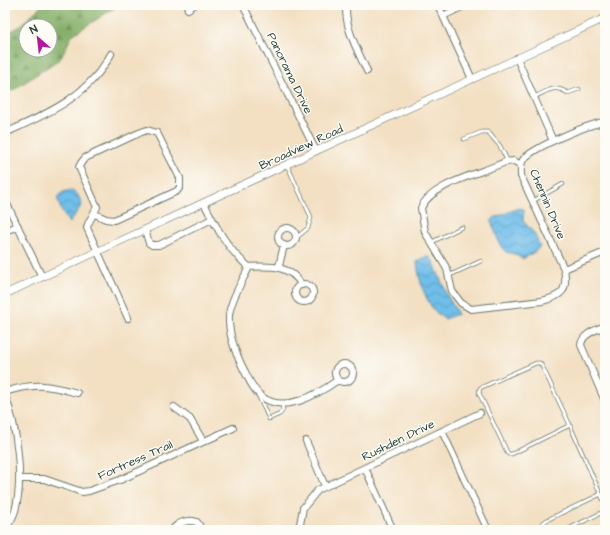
<svg xmlns="http://www.w3.org/2000/svg" width="610" height="535" viewBox="0 0 610 535" font-family="'Architects Daughter',sans-serif">
<style>
.forest{fill:url(#forest-firs);stroke:#52764e;fill-rule:evenodd}
.water{fill:url(#water-waves);stroke:#487e8f}
.lines{fill:none;stroke-linecap:round;stroke-linejoin:round}
.service-casing{stroke:#697666;stroke-width:4.5}
.minor-casing{stroke:#697666;stroke-width:8}
.tertiary-casing{stroke:#697666;stroke-width:8}
.service{stroke:#fff;stroke-width:3}
.minor{stroke:#fff;stroke-width:6}
.tertiary{stroke:#fff;stroke-width:7}
.labels{text-anchor:middle;stroke-width:3;stroke-linejoin:round;paint-order:stroke}
.street-label{font-size:12px;fill:#1f3d34;stroke:#fdfcf7}
</style>
<defs>
<pattern id="forest-firs" width="22" height="20" patternUnits="userSpaceOnUse"><rect width="22" height="20" fill="#84af67"/><path d="M5 1l3.5 6h-7zM16 11l3.5 6h-7z" fill="#6b9056"/></pattern>
<pattern id="water-waves" width="16" height="10" patternUnits="userSpaceOnUse"><rect width="16" height="10" fill="#70beea"/><path d="M0 5q4-4 8 0t8 0" fill="none" stroke="#5b9cbe"/></pattern>
</defs>
<rect width="100%" height="100%" fill="#fdfcf7"/>
<filter id="ink" filterUnits="userSpaceOnUse"><feTurbulence type="fractalNoise" baseFrequency=".025" numOctaves="2"/><feDisplacementMap in="SourceGraphic" scale="8" xChannelSelector="R" yChannelSelector="G"/><feConvolveMatrix kernelMatrix="1 2 1 2 8 2 1 2 1" color-interpolation-filters="sRGB"/></filter>
<filter id="wash" filterUnits="userSpaceOnUse"><feTurbulence type="fractalNoise" baseFrequency=".012" numOctaves="4" result="noise"/><feDisplacementMap in="SourceGraphic" scale="16" xChannelSelector="R" yChannelSelector="G"/><feGaussianBlur stdDeviation="0.9" result="paint"/><feColorMatrix in="noise" values="0 0 0 0 0 0 0 0 0 0 0 0 0 0 0 0 0 1.4 0 .05"/><feComposite in="paint" operator="in"/></filter>
<g filter="url(#wash)">
<rect width="100%" height="100%" fill="#f3e0c3"/>
<!-- forest -->
<path class="forest" d="M 42,5 L 119,5 L 72,35 L 61,58 L 15,89 L 5,93 L 5,34 L 19,27 ZM 26,26 L 50,26 L 50,50 L 26,50 Z"/>
<!-- water -->
<path class="water" d="M 71,190 L 78,195 L 82,205 L 69,223 L 61,210 L 57,197 L 63,192 Z
M 519,208 L 524,209 L 523,221 L 534,233 L 540,247 L 532,254 L 522,259 L 514,254 L 506,252 L 501,247 L 491,221 L 494,218 Z
M 425,257 L 430,257 L 433,261 L 447,295 L 458,314 L 445,319 C 427,310 419,282 417,262 Z"/>
</g>
<g filter="url(#ink)">
<g class="lines">
<defs>
<path id="service" d="M 534,97 C 548,91 554,84 568,93 L 579,89
M 464,139 L 482,132 L 488,132 L 500,146 L 508,162
M 287,165 L 311,217 L 308,228 L 296,238
M 533,201 L 563,184
M 432,242 L 462,227
M 448,276 L 481,261
M 258,395 L 269,419 L 280,414 L 283,410 L 282,404
M 570,425 L 512,454 L 508,454 L 479,393 L 480,388 L 536,363 L 540,363 L 542,366 L 570,425 L 572,430 L 605,504
M 543,530 L 543,523 L 547,520 L 601,494
M 566,530 L 605,511"/>
<path id="minor" d="M 243,5 L 316,151
M 346,5 C 345,29 357,49 367,71
M 438,5 L 472,79
M 188,9 L 194,5
M 443,16 L 466,5
M 517,58 L 553,141
M 5,133 C 47,114 88,97 111,54
M 521,165 L 514,161 L 505,162 C 482,173 431,184 421,208 L 425,232 L 447,269 L 452,291 L 461,303 L 471,309 L 542,301 C 563,296 568,290 564,269 L 521,176 C 521,171 520,165 523,160 C 533,147 589,124 605,122
M 5,200 L 42,277
M 204,203 C 216,227 228,250 249,267 C 270,266 289,264 302,285
M 95,214 L 106,219 L 114,220 L 177,191 L 180,187 L 180,178 L 157,133 L 147,130 L 139,133 L 85,158 L 81,163 L 79,167 L 97,207 L 88,224 L 87,228 L 128,318
M278 237a9 9 0 1 1 18 0a9 9 0 1 1-18 0Z
M 145,230 L 149,243 L 152,245 L 159,245 L 212,219
M 5,231 L 18,226
M 279,266 L 284,245
M 249,267 C 242,282 231,299 229,315 C 228,333 235,352 243,368 C 248,377 252,389 261,396 C 284,415 318,394 338,380
M 564,269 L 605,252
M295 293a9 9 0 1 1 18 0a9 9 0 1 1-18 0Z
M 605,326 C 596,330 582,334 581,345 L 605,401
M335 373a9 9 0 1 1 18 0a9 9 0 1 1-18 0Z
M 5,392 C 34,382 49,385 77,393
M 5,396 C 17,426 24,480 15,511 C 13,517 9,524 5,530
M 174,407 L 190,419 L 203,441
M 442,431 L 488,530
M 306,441 L 325,486
M 365,468 L 393,530
M 19,479 L 44,479 L 82,492 L 89,491 L 120,480 L 233,428
M 172,530 C 179,522 187,519 197,522 L 202,530
M 299,530 L 303,508 L 318,490 L 480,413"/>
<path id="tertiary" d="M 5,294 L 605,18"/>
</defs>
<!-- service casing -->
<use href="#service" class="service-casing"/>
<!-- minor casing -->
<use href="#minor" class="minor-casing"/>
<!-- tertiary casing -->
<use href="#tertiary" class="tertiary-casing"/>
<!-- service -->
<use href="#service" class="service"/>
<!-- minor -->
<use href="#minor" class="minor"/>
<!-- tertiary -->
<use href="#tertiary" class="tertiary"/>
</g>
</g>
<g class="labels">
<!-- street labels -->
<g class="street-label">
<text transform="translate(290 73) rotate(64)" y="4">Panorama Drive</text>
<text transform="translate(301 147) rotate(-25)" y="4">Broadview Road</text>
<text transform="translate(548 204) rotate(67)" y="4">Chennin Drive</text>
<text transform="translate(398 440) rotate(-26)" y="4">Rushden Drive</text>
<text transform="translate(135 460) rotate(-24)" y="4">Fortress Trail</text>
</g>
</g>
<!-- margin -->
<rect width="610" height="535" fill="none" stroke="#fdfcf7" stroke-width="20"/>
<!-- north arrow -->
<g transform="translate(38 38) rotate(332)"><circle r="19" fill="#fdfcf7" stroke="#a4b0a9"/>
<path d="M0-3L7 15L0 10L-7 15Z" fill="#b5179e"/>
<text y="-6" font-size="11" font-weight="bold" text-anchor="middle" fill="#1f3d34">N</text>
</g>
</svg>
